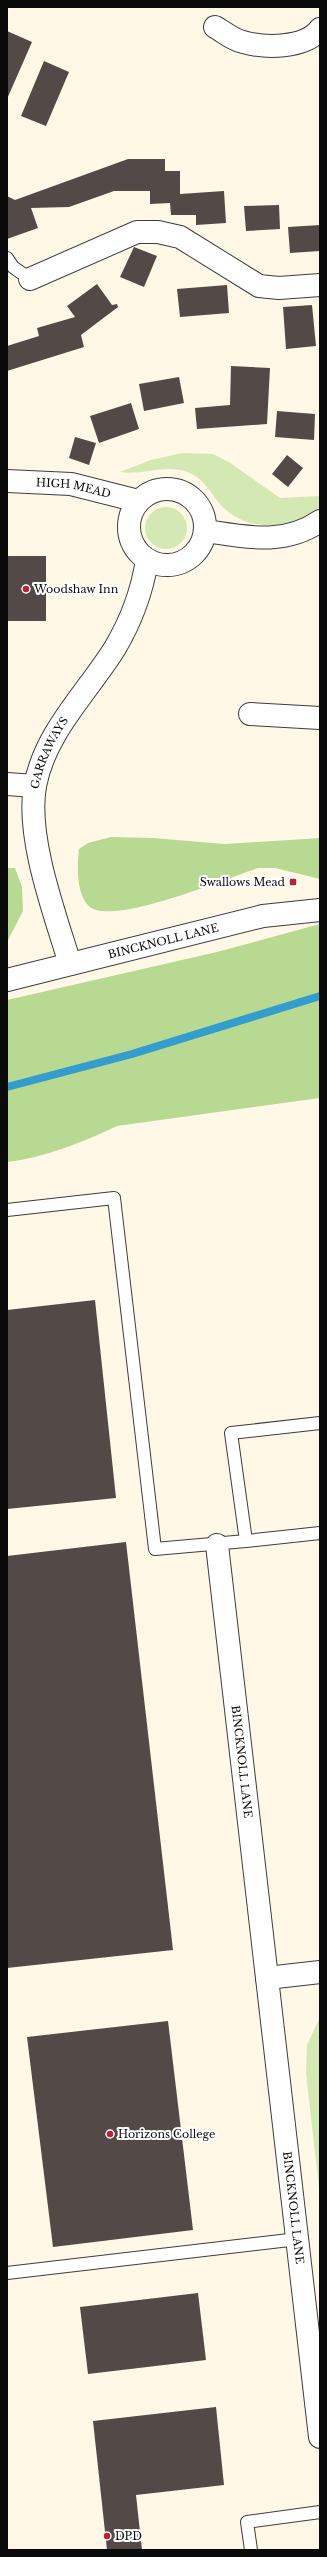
<svg xmlns="http://www.w3.org/2000/svg" width="327" height="2557" viewBox="0 0 327 2557" font-family="'Libre Baskerville',serif">
<style>
.green{fill:#d3e8b2}
.forest{fill:#b8d991}
.lines{fill:none;stroke-linecap:round;stroke-linejoin:round}
.stream{stroke:#339dcd;stroke-width:8}
.building{fill:#534a47}
.service-casing{stroke:#3d3d3d;stroke-width:14}
.minor-casing{stroke:#3d3d3d;stroke-width:24}
.tertiary-casing{stroke:#3d3d3d;stroke-width:24}
.service{stroke:#fff;stroke-width:12}
.minor{stroke:#fff;stroke-width:22}
.tertiary{stroke:#fff;stroke-width:22}
.poi-dot{fill:#b92337;stroke:#fff;stroke-width:1.5}
.labels{text-anchor:middle;stroke-width:4;stroke-linejoin:round;paint-order:stroke}
.street-label{font-size:11px;fill:#0a0a0a;stroke:#fff}
.poi-label{font-size:11px;fill:#0a0a0a;stroke:#fff;text-anchor:start}
</style>
<rect width="100%" height="100%" fill="#fff8e7"/>
<!-- green -->
<path class="green" d="M 182,453 L 213,454 L 229,462 L 280,498 L 320,496 L 320,509 C 288,529 246,534 219,503 C 211,493 204,480 192,474 C 167,462 145,476 120,472 L 151,460 Z
M145 528a21 21 0 1 1 42 0a21 21 0 1 1-42 0Z
M 320,2017 L 320,2197 L 306,2073 L 307,2045 Z"/>
<!-- forest -->
<path class="forest" d="M 111,837 L 153,838 L 224,844 L 320,838 L 320,879 L 275,868 L 258,868 C 229,877 114,926 90,907 C 76,896 77,866 79,849 L 88,843 Z
M 7,868 L 15,868 L 22,887 L 23,911 L 7,942 Z
M 320,924 L 320,1098 L 117,1126 C 83,1142 44,1158 7,1162 L 7,1000 L 217,952 Z"/>
<g class="lines">
<!-- stream -->
<path class="stream" d="M 7,1087 L 132,1054 L 320,996"/>
</g>
<!-- building -->
<path class="building" d="M 7,31 L 32,42 L 7,99 Z
M 44,61 L 69,72 L 46,126 L 21,116 Z
M 128,159 L 165,159 L 165,171 L 180,171 L 180,194 L 224,191 L 226,223 L 196,225 L 196,215 L 171,215 L 170,203 L 150,204 L 150,191 L 114,191 L 69,207 L 31,208 L 38,228 L 7,239 L 7,196 L 15,200 Z
M 279,205 L 280,229 L 246,231 L 244,206 Z
M 320,225 L 320,251 L 290,253 L 288,227 Z
M 134,247 L 157,256 L 144,287 L 120,277 Z
M 97,284 L 112,305 L 117,304 L 118,307 L 81,335 L 84,347 L 7,371 L 7,346 L 39,336 L 37,328 L 75,317 L 67,306 Z
M 227,285 L 229,313 L 180,317 L 177,289 Z
M 312,305 L 316,346 L 286,349 L 283,307 Z
M 231,366 L 270,368 L 267,424 L 197,429 L 195,408 L 230,405 Z
M 179,377 L 184,403 L 144,411 L 139,384 Z
M 131,403 L 139,429 L 99,443 L 90,416 Z
M 277,411 L 315,414 L 314,440 L 275,437 Z
M 75,437 L 96,443 L 89,465 L 69,458 Z
M 287,455 L 303,468 L 288,487 L 272,474 Z
M 7,556 L 46,556 L 46,621 L 7,621 Z
M 95,1300 L 116,1498 L 7,1509 L 7,1310 Z
M 126,1542 L 173,1950 L 7,1968 L 7,1556 Z
M 168,2021 L 193,2230 L 53,2247 L 27,2037 Z
M 198,2293 L 206,2360 L 88,2374 L 80,2307 Z
M 216,2407 L 224,2485 L 136,2495 L 142,2550 L 107,2550 L 93,2421 Z"/>
<g class="lines">
<defs>
<path id="service" d="M 7,258 L 13,267 L 30,279
M 7,1210 L 114,1198 L 155,1549 L 246,1541 L 231,1433 L 320,1423
M 246,1541 L 320,1533
M 7,2273 L 298,2239
M 251,2550 L 247,2522 L 320,2512"/>
<g id="minor">
<path d="M 215,27 C 224,32 233,40 243,42 C 264,48 305,49 320,29"/>
<path d="M 30,279 L 137,232 L 158,232 L 180,237 L 259,286 L 279,288 L 320,285"/>
<path id="s1" d="M 7,481 L 71,484 L 138,501"/>
<circle cx="167" cy="527" r="38"/>
<path d="M 206,531 C 246,537 284,546 320,521"/>
<path d="M 250,714 L 320,718"/>
<path d="M 7,784 L 35,786"/>
<path id="s2" d="M 70,964 C 55,914 26,838 35,786 C 45,732 87,693 115,648 C 131,621 142,592 147,560"/>
<path id="s3" d="M 217,1545 L 320,2437"/>
<path d="M 267,1978 L 320,1972"/>
</g>
<g id="tertiary">
<path id="s4" d="M 7,980 L 263,916 L 320,910"/>
</g>
</defs>
<!-- service casing -->
<use href="#service" class="service-casing"/>
<!-- minor casing -->
<use href="#minor" class="minor-casing"/>
<!-- tertiary casing -->
<use href="#tertiary" class="tertiary-casing"/>
<!-- service -->
<use href="#service" class="service"/>
<!-- minor -->
<use href="#minor" class="minor"/>
<!-- tertiary -->
<use href="#tertiary" class="tertiary"/>
</g>
<!-- markers -->
<g class="poi-dot">
<circle cx="26" cy="589" r="4"/>
<rect x="289" y="878" width="8" height="8" rx="2"/>
<circle cx="110" cy="2134" r="4"/>
<circle cx="107" cy="2536" r="4"/>
</g>
<g class="labels">
<!-- street labels -->
<g class="street-label">
<text dy="4" stroke="none"><textPath href="#s1" startOffset="67">HIGH MEAD</textPath></text>
<text dy="4" stroke="none"><textPath href="#s2" startOffset="219">GARRAWAYS</textPath></text>
<text dy="4" stroke="none"><textPath href="#s4" startOffset="161">BINCKNOLL LANE</textPath></text>
<text dy="4" stroke="none"><textPath href="#s3" startOffset="218">BINCKNOLL LANE</textPath></text>
<text dy="4" stroke="none"><textPath href="#s3" startOffset="667">BINCKNOLL LANE</textPath></text>
</g>
<!-- poi labels -->
<g class="poi-label">
<text x="34" y="593">Woodshaw Inn</text>
<text x="285" y="886" text-anchor="end">Swallows Mead</text>
<text x="118" y="2138">Horizons College</text>
<text x="115" y="2540">DPD</text>
</g>
</g>
<!-- border -->
<rect width="327" height="2557" fill="none" stroke="#0a0a0a" stroke-width="16"/>
</svg>
